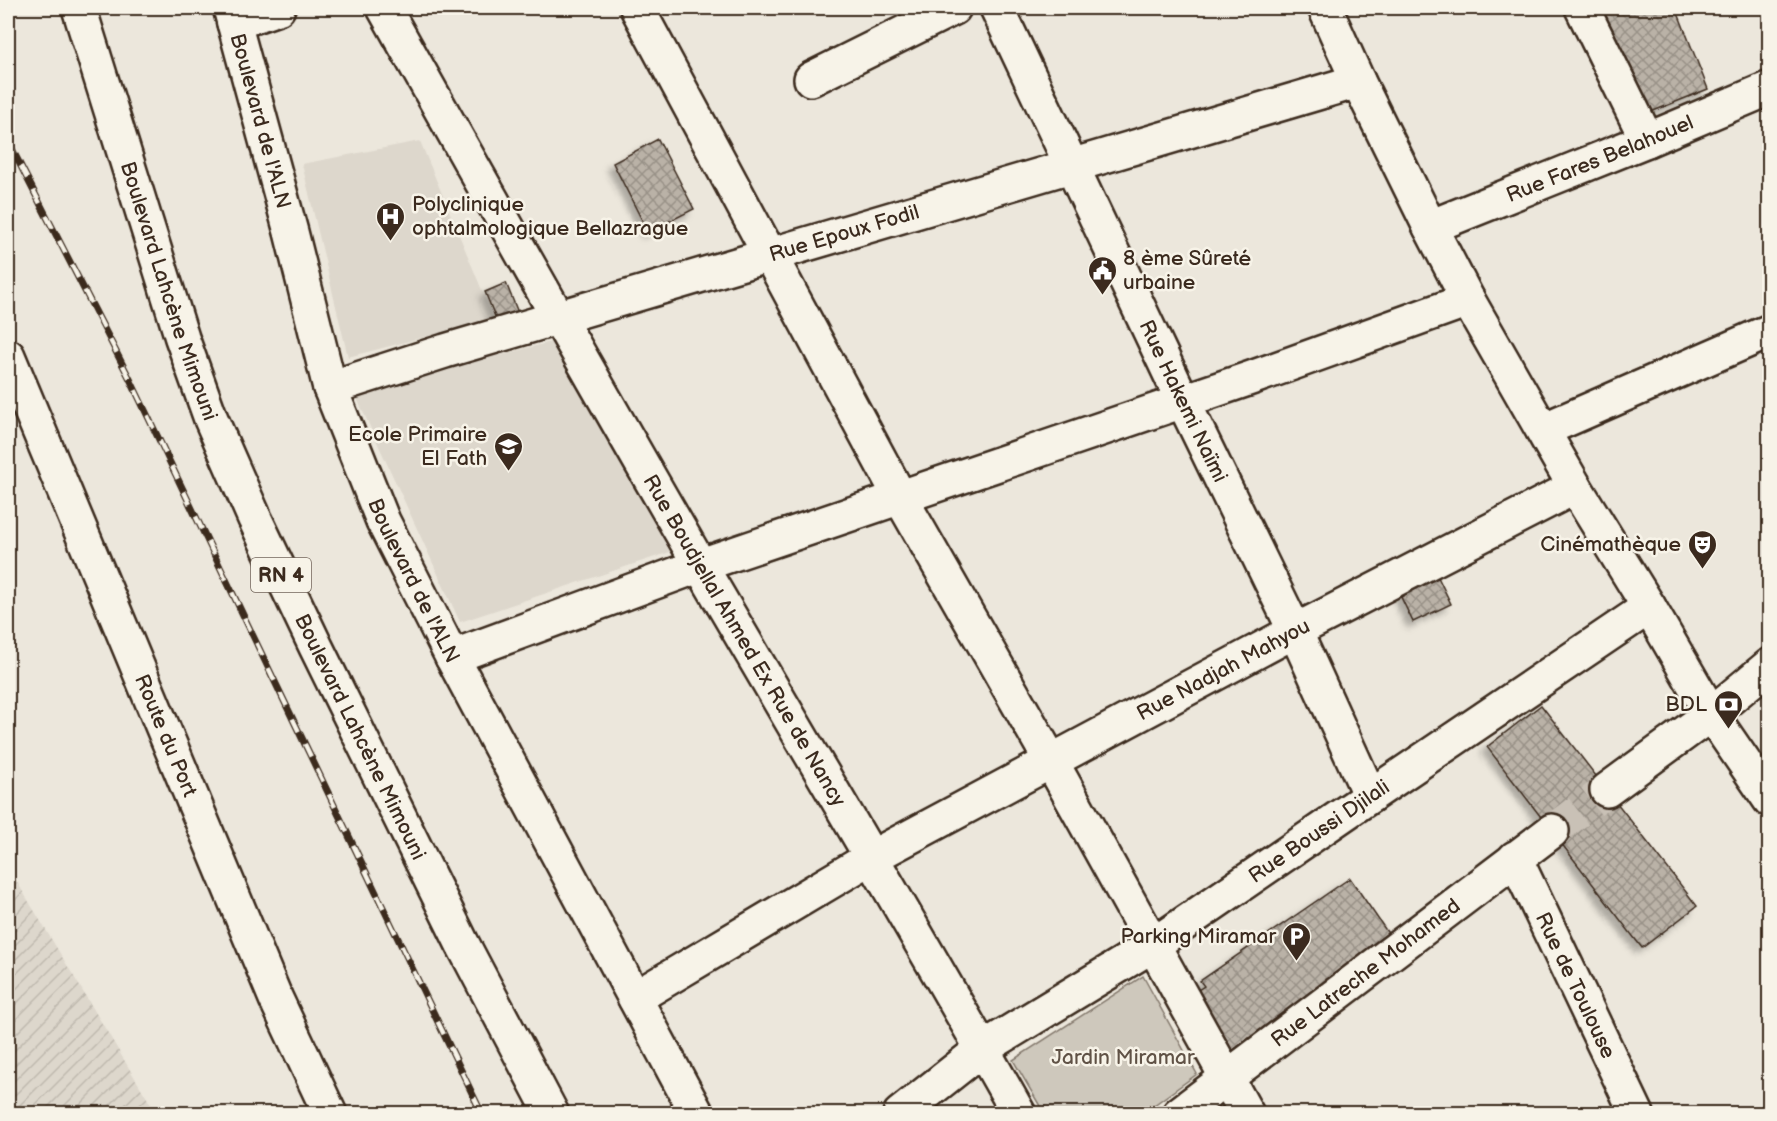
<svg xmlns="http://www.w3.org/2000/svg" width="1777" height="1121" viewBox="0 0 1777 1121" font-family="'Balsamiq Sans',sans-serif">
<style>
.built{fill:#ddd7cc}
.industrial{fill:url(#industrial-furrows)}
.green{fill:#cec8bc;stroke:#84796d;stroke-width:1.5}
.building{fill:url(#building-cross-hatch);stroke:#3b2a1e;stroke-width:1.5;filter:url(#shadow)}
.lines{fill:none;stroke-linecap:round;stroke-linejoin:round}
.minor-tunnel{stroke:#c9c1b6;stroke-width:33;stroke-dasharray:33 16;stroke-linecap:butt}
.minor-casing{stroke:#3b2a1e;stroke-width:38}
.major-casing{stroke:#3b2a1e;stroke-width:38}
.minor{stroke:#f7f3e8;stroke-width:33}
.major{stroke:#f7f3e8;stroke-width:33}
.rail-casing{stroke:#3b2a1e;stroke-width:7}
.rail{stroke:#f7f3e8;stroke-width:4.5;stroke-dasharray:14;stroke-linecap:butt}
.labels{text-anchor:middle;stroke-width:5;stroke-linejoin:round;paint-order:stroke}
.shield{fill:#f7f3e8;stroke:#73665b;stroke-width:1.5}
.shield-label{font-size:20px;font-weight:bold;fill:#3b2a1e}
.street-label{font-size:21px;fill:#3b2a1e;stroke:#f7f3e8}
.poi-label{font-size:21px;fill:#3b2a1e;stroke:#f7f3e8;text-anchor:end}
.park-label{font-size:21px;fill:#605246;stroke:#f7f3e8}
</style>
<defs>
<pattern id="industrial-furrows" width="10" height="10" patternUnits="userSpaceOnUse" patternTransform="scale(1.5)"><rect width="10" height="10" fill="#ddd7cc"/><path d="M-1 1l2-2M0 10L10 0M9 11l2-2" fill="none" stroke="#bfb9af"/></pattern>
<pattern id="building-cross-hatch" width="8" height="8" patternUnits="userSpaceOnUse" patternTransform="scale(1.5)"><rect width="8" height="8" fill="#bab2a7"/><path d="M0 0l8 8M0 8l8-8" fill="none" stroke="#989187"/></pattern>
<filter id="shadow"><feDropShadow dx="-5.5" dy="5.5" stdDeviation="3" flood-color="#0004"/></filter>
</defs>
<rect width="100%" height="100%" fill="#ece7dc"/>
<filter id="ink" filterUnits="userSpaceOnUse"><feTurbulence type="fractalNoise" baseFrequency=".0167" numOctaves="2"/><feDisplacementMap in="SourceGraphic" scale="12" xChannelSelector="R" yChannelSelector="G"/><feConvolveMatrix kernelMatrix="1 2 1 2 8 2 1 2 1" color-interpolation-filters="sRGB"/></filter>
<g filter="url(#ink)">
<!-- built -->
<path class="built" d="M 420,141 L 494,319 L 348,357 L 302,164 Z
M 551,342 L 670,552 L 460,622 L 354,392 Z"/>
<!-- industrial -->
<path class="industrial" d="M 8,867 L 156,1113 L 8,1113 Z"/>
<!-- green -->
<path class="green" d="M 1143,976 L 1197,1074 L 1143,1113 L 1044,1113 L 1013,1060 Z"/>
<!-- building -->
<path class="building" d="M 1607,8 L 1676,8 L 1708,89 L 1631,120 L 1588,15 Z
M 658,139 L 694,209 L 648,232 L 613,163 Z
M 506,283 L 519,315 L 498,324 L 485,292 Z
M 1437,575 L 1451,604 L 1413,622 L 1399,593 Z
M 1541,705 L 1697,906 L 1642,948 L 1487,747 Z
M 1350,878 L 1394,942 L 1233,1053 L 1192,994 L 1204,986 L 1200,981 Z"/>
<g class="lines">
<!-- minor-tunnel -->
<path class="minor-tunnel" d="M 1552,831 L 1607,790"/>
<defs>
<g id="minor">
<path id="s1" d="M 384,8 C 488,194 593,380 700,565 C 807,748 915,929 1019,1114"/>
<path d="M 637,8 L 900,497 L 1051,761 L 1247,1114"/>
<path id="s2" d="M 997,8 L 1183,401 L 1295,631 L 1370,796"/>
<path d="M 1582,8 L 1647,140"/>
<path d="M 811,79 L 954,8"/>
<path id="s3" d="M 1430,227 L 1647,140 L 1770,88"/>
<path id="s4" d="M 330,388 L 445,351 L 1358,81"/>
<path d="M 1543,430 L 1770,331"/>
<path d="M 452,657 L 701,565 L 1251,378 L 1468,300"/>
<path d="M 1607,790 L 1711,714 L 1770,665"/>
<path id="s5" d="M 1515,858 L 1637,1114"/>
<path id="s6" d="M 635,998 L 872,857 L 1295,631 L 1575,487"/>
<path id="s7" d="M 900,1114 L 982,1049 L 1153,945 L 1370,796 L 1649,607"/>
<path id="s8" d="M 1179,1114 L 1552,831"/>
</g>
<g id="major">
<path id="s9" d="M 79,8 L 182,338 L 211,419 L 255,519 L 316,647 L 462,943 L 552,1114"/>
<path id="s10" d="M 230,8 L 291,232 L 330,388 L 383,521 L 452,657 L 697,1114"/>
<path d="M 1325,8 L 1358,81 L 1430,227 L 1468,300 L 1575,487 L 1649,607 L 1711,714 L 1770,800"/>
<path d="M 234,23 L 278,8"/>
<path id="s11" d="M 8,356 L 276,999 L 330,1114"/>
</g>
</defs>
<!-- minor casing -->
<use href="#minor" class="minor-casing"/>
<!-- major casing -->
<use href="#major" class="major-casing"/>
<!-- minor -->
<use href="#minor" class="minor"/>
<!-- major -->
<use href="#major" class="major"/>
<defs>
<path id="rail" d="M 8,141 L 130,379 L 482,1114"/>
</defs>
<!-- rail casing -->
<use href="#rail" class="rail-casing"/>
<!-- rail -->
<use href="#rail" class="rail"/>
</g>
</g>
<!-- icons -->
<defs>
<symbol id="hospital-pin" viewBox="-11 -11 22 30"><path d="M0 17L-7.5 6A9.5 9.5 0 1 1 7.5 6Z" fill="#3b2a1e" stroke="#f7f3e8"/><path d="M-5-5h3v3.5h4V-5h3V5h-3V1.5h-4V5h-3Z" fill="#fff"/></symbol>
<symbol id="civic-pin" viewBox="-11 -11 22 30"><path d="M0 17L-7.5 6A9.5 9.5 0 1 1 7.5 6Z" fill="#3b2a1e" stroke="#f7f3e8"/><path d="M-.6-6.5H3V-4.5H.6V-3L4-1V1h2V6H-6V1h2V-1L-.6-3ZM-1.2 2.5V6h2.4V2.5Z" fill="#fff"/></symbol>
<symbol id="school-pin" viewBox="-11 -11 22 30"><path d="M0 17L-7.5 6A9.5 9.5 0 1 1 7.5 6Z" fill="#3b2a1e" stroke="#f7f3e8"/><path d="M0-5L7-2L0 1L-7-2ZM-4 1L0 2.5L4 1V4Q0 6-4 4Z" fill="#fff"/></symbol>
<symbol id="theatre-pin" viewBox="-11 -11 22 30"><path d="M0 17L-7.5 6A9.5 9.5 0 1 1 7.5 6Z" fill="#3b2a1e" stroke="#f7f3e8"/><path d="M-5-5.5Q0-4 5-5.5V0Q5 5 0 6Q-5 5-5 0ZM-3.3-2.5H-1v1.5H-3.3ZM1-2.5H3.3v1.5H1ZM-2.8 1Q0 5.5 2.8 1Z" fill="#fff"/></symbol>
<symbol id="bank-pin" viewBox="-11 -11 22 30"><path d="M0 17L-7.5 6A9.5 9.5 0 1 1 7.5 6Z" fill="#3b2a1e" stroke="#f7f3e8"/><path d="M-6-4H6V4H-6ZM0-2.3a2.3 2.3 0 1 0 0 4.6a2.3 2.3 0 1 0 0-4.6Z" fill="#fff"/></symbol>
<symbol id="parking-pin" viewBox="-11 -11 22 30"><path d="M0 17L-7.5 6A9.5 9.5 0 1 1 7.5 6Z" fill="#3b2a1e" stroke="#f7f3e8"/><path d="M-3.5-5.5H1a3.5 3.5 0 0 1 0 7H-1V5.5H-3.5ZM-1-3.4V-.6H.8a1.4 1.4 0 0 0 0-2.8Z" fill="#fff"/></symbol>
</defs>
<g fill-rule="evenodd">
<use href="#hospital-pin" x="374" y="200" width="33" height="45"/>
<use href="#civic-pin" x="1086" y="254" width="33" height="45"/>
<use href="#school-pin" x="492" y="430" width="33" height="45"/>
<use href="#theatre-pin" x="1686" y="528" width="33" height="45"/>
<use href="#bank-pin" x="1712" y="688" width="33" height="45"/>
<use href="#parking-pin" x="1280" y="920" width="33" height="45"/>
</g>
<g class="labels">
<!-- shield labels -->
<rect class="shield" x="251" y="558" width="60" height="34" rx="4.5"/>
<g class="shield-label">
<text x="281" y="582">RN 4</text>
</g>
<!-- street labels -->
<g class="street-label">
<text dy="7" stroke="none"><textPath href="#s10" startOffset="117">Boulevard de l'ALN</textPath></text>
<text dy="7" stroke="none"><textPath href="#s3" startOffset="183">Rue Fares Belahouel</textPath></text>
<text dy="7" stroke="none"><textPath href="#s4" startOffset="537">Rue Epoux Fodil</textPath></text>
<text dy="7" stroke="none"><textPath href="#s9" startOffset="297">Boulevard Lahcène Mimouni</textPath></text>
<text dy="7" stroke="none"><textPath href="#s2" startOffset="435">Rue Hakemi Naïmi</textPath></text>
<text dy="7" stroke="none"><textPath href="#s10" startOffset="603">Boulevard de l'ALN</textPath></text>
<text dy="7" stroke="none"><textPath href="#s1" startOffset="728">Rue Boudjellal Ahmed Ex Rue de Nancy</textPath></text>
<text dy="7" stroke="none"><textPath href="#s6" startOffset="674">Rue Nadjah Mahyou</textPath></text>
<text dy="7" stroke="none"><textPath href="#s11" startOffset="411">Route du Port</textPath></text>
<text dy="7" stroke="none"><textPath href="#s9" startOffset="783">Boulevard Lahcène Mimouni</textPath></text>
<text dy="7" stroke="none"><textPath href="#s7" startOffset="506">Rue Boussi Djilali</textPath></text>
<text dy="7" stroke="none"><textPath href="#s8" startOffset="234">Rue Latreche Mohamed</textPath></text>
<text dy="7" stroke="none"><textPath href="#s5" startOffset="141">Rue de Toulouse</textPath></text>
</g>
<!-- poi labels -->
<g class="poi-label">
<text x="412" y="211" text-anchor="start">Polyclinique<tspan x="412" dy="24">ophtalmologique Bellazrague</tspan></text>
<text x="1123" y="265" text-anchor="start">8 ème Sûreté<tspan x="1123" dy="24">urbaine</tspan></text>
<text x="487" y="441">Ecole Primaire<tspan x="487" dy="24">El Fath</tspan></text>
<text x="1681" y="551">Cinémathèque</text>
<text x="1707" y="711">BDL</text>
<text x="1276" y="943">Parking Miramar</text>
</g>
<!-- park labels -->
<g class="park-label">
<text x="1123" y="1064">Jardin Miramar</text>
</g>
</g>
<!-- margin -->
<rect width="1777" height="1121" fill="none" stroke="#f7f3e8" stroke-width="30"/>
<rect x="15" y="15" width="1747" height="1091" fill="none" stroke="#3b2a1e" stroke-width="2" filter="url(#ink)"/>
</svg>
